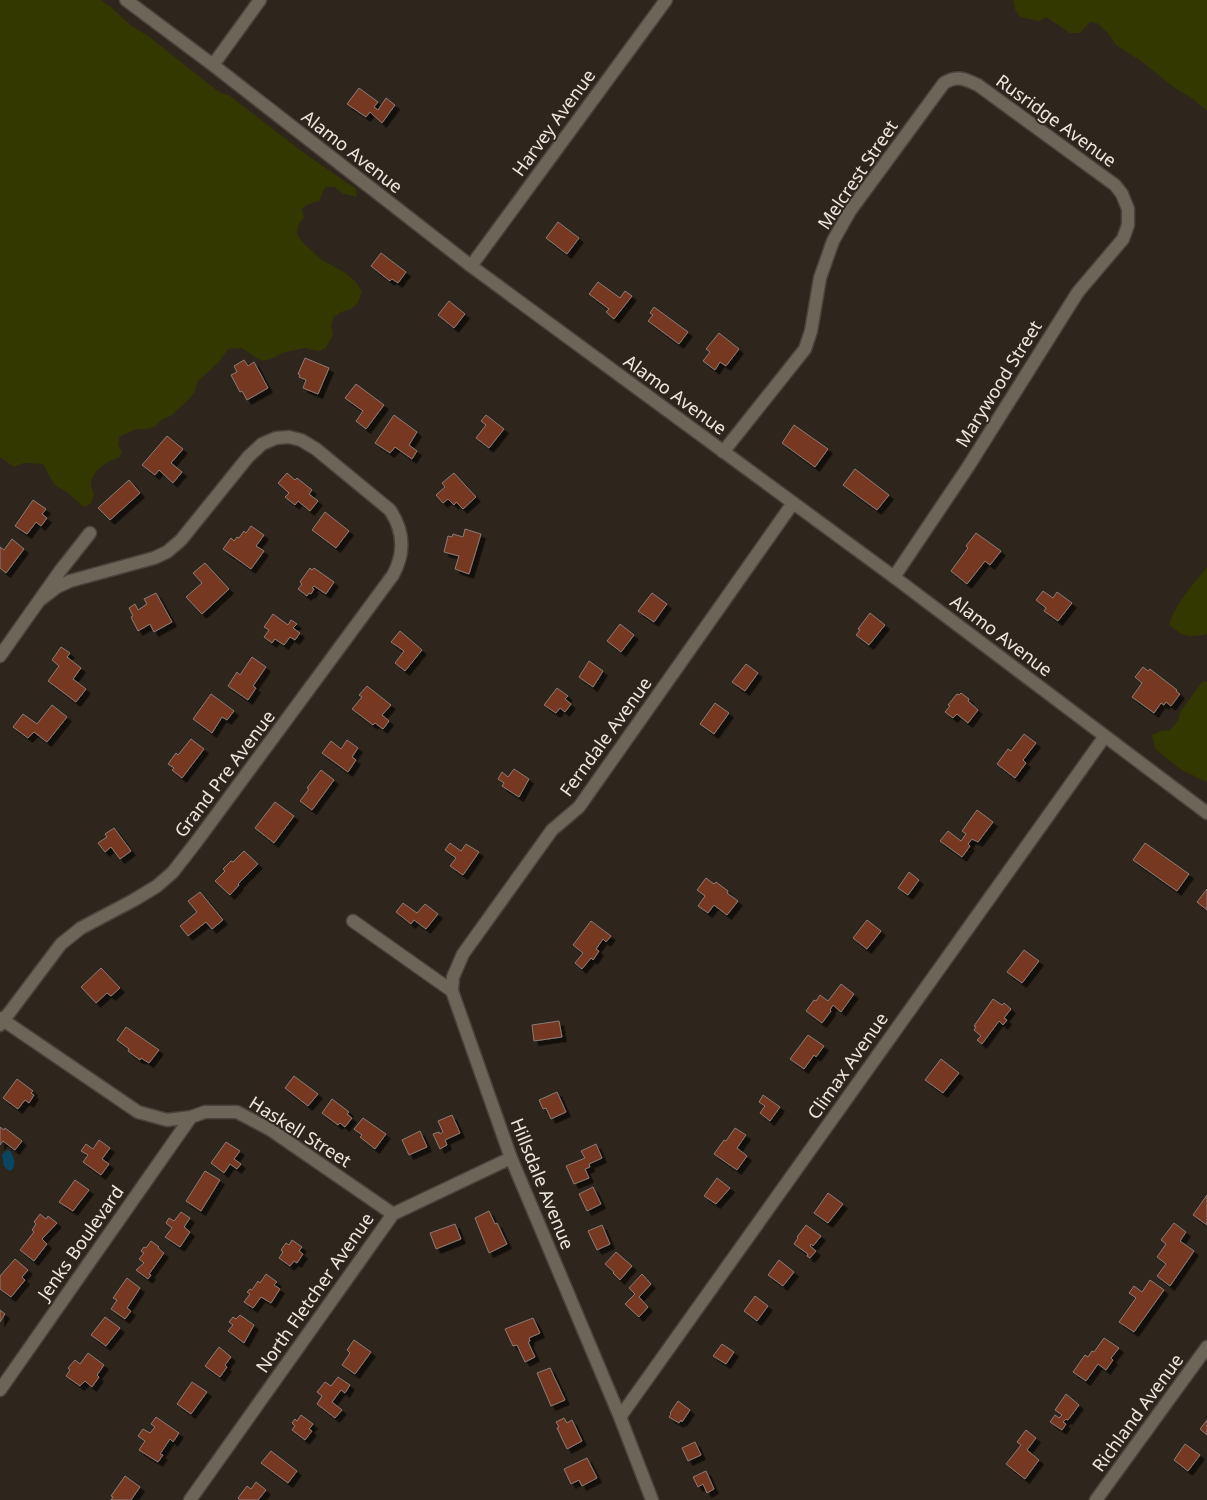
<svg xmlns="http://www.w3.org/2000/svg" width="1207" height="1500" viewBox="0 0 1207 1500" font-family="'Noto Sans',sans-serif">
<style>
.green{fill:#323800}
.water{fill:#094662}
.building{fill:#773824;stroke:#8b7b75;filter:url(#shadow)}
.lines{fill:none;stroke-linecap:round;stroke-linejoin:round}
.minor-casing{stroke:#4a433b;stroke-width:15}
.minor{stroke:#6e6559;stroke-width:12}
.labels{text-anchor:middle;stroke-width:4;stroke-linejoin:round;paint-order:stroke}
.street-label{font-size:18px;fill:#ede8e1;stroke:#2e261c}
</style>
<defs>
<filter id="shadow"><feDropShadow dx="4.5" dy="4.5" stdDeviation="0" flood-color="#0009"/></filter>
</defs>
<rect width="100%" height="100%" fill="#2e261c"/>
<!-- green -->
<path class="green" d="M 0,0 L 101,0 L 112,8 L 130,25 L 148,36 L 219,92 L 230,96 L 304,153 L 356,189 L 357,197 L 344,194 L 334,187 L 325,187 L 319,201 L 306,205 L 302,209 L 304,218 L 299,223 L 297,234 L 304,244 L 322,260 L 344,272 L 355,281 L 362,292 L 358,302 L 351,309 L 341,312 L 334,317 L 331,325 L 333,334 L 326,348 L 318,351 L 305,348 L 285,352 L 273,358 L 263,361 L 255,357 L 242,348 L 228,349 L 219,362 L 198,381 L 195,391 L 190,398 L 171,416 L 161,420 L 155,427 L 145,429 L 136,429 L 119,437 L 118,445 L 122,452 L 119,458 C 108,460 92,471 91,484 C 91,487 93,492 94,495 L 91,503 L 84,507 C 78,503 75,498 69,494 C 64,489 57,488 53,482 C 49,477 47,470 43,464 L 24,463 L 14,467 L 0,457 Z
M 1013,0 L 1207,0 L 1207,111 L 1192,98 L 1176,89 L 1141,61 L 1116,45 L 1108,33 L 1097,23 L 1090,22 L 1080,33 L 1070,33 L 1046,17 L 1039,21 L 1020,17 L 1015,9 Z
M 1207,567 L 1207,634 C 1188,638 1184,637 1169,625 C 1176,602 1193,585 1207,567 Z
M 1203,681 L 1207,682 L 1207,782 L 1182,770 L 1166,758 L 1155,748 L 1152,735 L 1161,731 L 1170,730 L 1178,721 L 1180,712 Z"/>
<!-- water -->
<path class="water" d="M 7,1150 L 10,1151 C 14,1156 16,1164 12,1170 L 9,1171 L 4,1166 L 2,1155 Z"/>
<!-- building -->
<path class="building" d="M 359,88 L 378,102 L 374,107 L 378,110 L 386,98 L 395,105 L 382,123 L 370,112 L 366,117 L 347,104 Z
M 558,222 L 579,238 L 567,254 L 546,238 Z
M 381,253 L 406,272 L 398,283 L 392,279 L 390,281 L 371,266 Z
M 598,282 L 620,298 L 625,291 L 632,296 L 614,319 L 606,312 L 609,309 L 589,294 Z
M 449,301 L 465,314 L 454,328 L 438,315 Z
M 654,307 L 688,332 L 679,344 L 648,321 L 653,315 L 650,313 Z
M 719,333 L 739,349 L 726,366 L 720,362 L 715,370 L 703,361 L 710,352 L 706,349 Z
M 305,358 L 329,368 L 318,394 L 303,388 L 306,380 L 299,377 L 300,375 L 298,374 Z
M 244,360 L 248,366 L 254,362 L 268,388 L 247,400 L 242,391 L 240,392 L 231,375 L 237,372 L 234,366 Z
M 356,384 L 384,405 L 366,429 L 356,421 L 363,411 L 345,398 Z
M 394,415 L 417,432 L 409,445 L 417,451 L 412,459 L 395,447 L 390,453 L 375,443 Z
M 486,415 L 504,429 L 489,448 L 476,438 L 486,425 L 481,421 Z
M 794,425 L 828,449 L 815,467 L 782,443 Z
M 167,436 L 183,449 L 171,463 L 182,472 L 173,483 L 159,470 L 155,475 L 142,465 Z
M 855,469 L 889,495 L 877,510 L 843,485 Z
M 287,473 L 295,480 L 297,478 L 312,490 L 309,494 L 318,501 L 310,511 L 298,501 L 295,505 L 285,497 L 289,493 L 278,483 Z
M 454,473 L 476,497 L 463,509 L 456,502 L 454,505 L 448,499 L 443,503 L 436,495 L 445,487 L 442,483 Z
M 129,480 L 140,493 L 110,520 L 98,508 Z
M 33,500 L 46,509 L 42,514 L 47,518 L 41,526 L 36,522 L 27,534 L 15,526 Z
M 325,512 L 349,531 L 336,548 L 312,530 Z
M 251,526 L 264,535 L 256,546 L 264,551 L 251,569 L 223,549 L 231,538 L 234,541 L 237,537 L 239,538 L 244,531 L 246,533 Z
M 465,529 L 481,534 L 469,574 L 455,569 L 459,556 L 444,552 L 448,536 L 452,537 L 453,534 L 463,537 Z
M 976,533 L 1001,551 L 990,565 L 985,561 L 967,584 L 951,571 L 968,548 L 966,546 Z
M 12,539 L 24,549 L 6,573 L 0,568 L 0,547 L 4,550 Z
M 205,563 L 229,589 L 202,614 L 186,597 L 202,583 L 193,573 Z
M 310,568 L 312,570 L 314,568 L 334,582 L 326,594 L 314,586 L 312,588 L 314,589 L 311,594 L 309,593 L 307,596 L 298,589 L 302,584 L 300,582 Z
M 1043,591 L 1053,598 L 1057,592 L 1072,603 L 1058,621 L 1044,611 L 1046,608 L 1036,600 Z
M 156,593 L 172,622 L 154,632 L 150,624 L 138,631 L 131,617 L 133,616 L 129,608 L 135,604 L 138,610 L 147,604 L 144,599 Z
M 652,593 L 667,604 L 654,622 L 638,611 Z
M 870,613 L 885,625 L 869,645 L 856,635 L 860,630 L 858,629 Z
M 273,614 L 288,625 L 291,620 L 297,624 L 293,628 L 300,633 L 295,640 L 290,637 L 284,645 L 275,639 L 272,643 L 264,637 L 269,630 L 264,627 Z
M 620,624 L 634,635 L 621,652 L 607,641 Z
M 400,631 L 422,650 L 405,671 L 395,663 L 404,651 L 391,642 Z
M 61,647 L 70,653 L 67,657 L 81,668 L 73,679 L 86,689 L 76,702 L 48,681 L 59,666 L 52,660 Z
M 252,657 L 266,667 L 253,686 L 256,688 L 248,700 L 228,686 L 237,672 L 240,675 Z
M 589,661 L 603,671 L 593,687 L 579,677 Z
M 746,664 L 758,673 L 745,691 L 732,682 Z
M 1143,667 L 1148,671 L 1150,669 L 1177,690 L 1176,691 L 1180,694 L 1171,706 L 1166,702 L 1164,705 L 1161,703 L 1154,713 L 1132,697 L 1142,683 L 1135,677 Z
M 367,686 L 391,705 L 382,715 L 389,721 L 383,729 L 375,723 L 373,725 L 352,709 L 362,697 L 359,695 Z
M 557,688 L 568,696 L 565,699 L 571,704 L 565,712 L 560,708 L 556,713 L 544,705 Z
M 961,693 L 969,699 L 968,701 L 978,710 L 968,723 L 957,714 L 953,718 L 945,712 L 950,706 L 948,705 L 957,694 L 959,695 Z
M 211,694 L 234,711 L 227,720 L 222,717 L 212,733 L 193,719 Z
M 715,703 L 729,713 L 714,734 L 700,724 Z
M 52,705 L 67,717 L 47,742 L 34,732 L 28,738 L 13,727 L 23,714 L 37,724 Z
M 1024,734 L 1036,743 L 1023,760 L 1026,763 L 1015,778 L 997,764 L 1008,749 L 1011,751 Z
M 191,739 L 204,749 L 182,778 L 172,770 L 174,768 L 168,764 L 176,753 L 178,755 Z
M 347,740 L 358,748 L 352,757 L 356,760 L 348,772 L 322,753 L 331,741 L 341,749 Z
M 514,769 L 529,779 L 519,797 L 502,786 L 504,783 L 498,779 L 502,772 L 508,777 Z
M 321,770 L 334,780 L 312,810 L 300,801 L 309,789 L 307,788 Z
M 275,802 L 294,816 L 274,843 L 255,828 Z
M 977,810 L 993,822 L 978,842 L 972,839 L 968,844 L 970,846 L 962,857 L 940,841 L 948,831 L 961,841 L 966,834 L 962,831 Z
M 114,828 L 131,851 L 120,859 L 111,847 L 105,852 L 98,843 L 107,837 L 105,834 Z
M 450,843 L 461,851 L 466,844 L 479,852 L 463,875 L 450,866 L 456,858 L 445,850 Z
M 1145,843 L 1189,874 L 1177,891 L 1133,860 Z
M 244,851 L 258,864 L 238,884 L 239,885 L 230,895 L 215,881 L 225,871 L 223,869 L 231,861 L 233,862 Z
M 909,872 L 919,880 L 908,895 L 898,888 Z
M 706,878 L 714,884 L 716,882 L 728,891 L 727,893 L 738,901 L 727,915 L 714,905 L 708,913 L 698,906 L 705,896 L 697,890 Z
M 1207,889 L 1207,910 L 1197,902 Z
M 200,892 L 223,920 L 212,929 L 206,922 L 188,936 L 180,926 L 197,912 L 188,901 Z
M 403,903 L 417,913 L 425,904 L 438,914 L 426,929 L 414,920 L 411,924 L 396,912 Z
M 867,920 L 881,931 L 867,949 L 853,938 Z
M 591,921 L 611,936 L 606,942 L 603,939 L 596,949 L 599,951 L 593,960 L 591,958 L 582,969 L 575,963 L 583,953 L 573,945 Z
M 1024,950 L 1039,961 L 1022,983 L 1007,972 Z
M 101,968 L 120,988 L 111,996 L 107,993 L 96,1003 L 81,987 Z
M 841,984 L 854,994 L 841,1012 L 833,1005 L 830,1010 L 831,1011 L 822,1023 L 806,1011 L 814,1000 L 816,1001 L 820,995 L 828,1001 Z
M 993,999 L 1002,1005 L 1004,1003 L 1011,1009 L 1004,1018 L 1007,1020 L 1003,1025 L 999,1021 L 982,1044 L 977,1040 L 981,1036 L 974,1030 L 976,1027 L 974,1026 Z
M 559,1021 L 562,1037 L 534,1041 L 532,1025 Z
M 126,1027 L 159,1050 L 149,1063 L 141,1058 L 140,1060 L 128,1051 L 129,1049 L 117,1040 Z
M 808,1035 L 824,1046 L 816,1057 L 814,1055 L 804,1069 L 790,1059 Z
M 941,1059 L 959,1073 L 943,1093 L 925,1080 Z
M 294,1076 L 318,1094 L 308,1106 L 285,1088 Z
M 17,1079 L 33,1091 L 31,1093 L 34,1095 L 29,1103 L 25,1100 L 18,1109 L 3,1098 Z
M 557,1092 L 566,1112 L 551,1119 L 546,1108 L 543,1109 L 539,1100 Z
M 763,1095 L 780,1107 L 770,1121 L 760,1113 L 765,1106 L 759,1102 Z
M 332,1099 L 349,1112 L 347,1114 L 352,1118 L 345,1127 L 340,1123 L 338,1125 L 322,1113 Z
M 452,1115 L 460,1133 L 445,1140 L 447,1145 L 440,1149 L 433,1134 L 439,1132 L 440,1134 L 443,1132 L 438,1121 Z
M 363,1118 L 386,1134 L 375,1149 L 360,1137 L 362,1135 L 354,1129 Z
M 0,1127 L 4,1130 L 5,1128 L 22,1141 L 15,1150 L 3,1141 L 0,1145 Z
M 735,1128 L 746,1135 L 737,1148 L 747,1156 L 737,1170 L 714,1154 L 724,1140 L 726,1141 Z
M 420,1131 L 427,1147 L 409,1155 L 402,1140 Z
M 99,1140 L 110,1148 L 102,1159 L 109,1164 L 101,1175 L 83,1162 L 88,1155 L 81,1151 L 86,1144 L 93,1149 Z
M 226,1142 L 240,1151 L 234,1159 L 241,1164 L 237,1169 L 230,1164 L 224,1173 L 211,1163 Z
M 596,1144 L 602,1158 L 589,1164 L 590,1167 L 585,1169 L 589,1178 L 574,1184 L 566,1166 L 585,1158 L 581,1151 Z
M 205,1171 L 220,1180 L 201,1211 L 186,1201 Z
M 717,1178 L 730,1188 L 716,1204 L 704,1196 Z
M 75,1180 L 89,1190 L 73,1211 L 59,1202 Z
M 593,1187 L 601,1204 L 587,1211 L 579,1194 Z
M 828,1193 L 843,1204 L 828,1223 L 814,1213 Z
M 1207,1195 L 1207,1225 L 1193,1215 Z
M 489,1211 L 495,1224 L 497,1223 L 507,1244 L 489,1253 L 475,1218 Z
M 181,1212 L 190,1218 L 184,1227 L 190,1232 L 180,1247 L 165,1237 L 172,1228 L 166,1223 L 169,1218 L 174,1221 Z
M 40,1214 L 46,1219 L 48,1216 L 57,1223 L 42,1239 L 47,1244 L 34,1261 L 20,1250 L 34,1232 L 32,1230 L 36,1224 L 34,1222 Z
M 1174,1223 L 1186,1232 L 1180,1241 L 1194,1251 L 1170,1286 L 1157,1276 L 1166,1264 L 1157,1257 L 1166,1244 L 1161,1240 Z
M 455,1224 L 461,1239 L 436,1249 L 430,1233 Z
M 602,1225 L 610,1244 L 597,1250 L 588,1231 Z
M 806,1225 L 821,1236 L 813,1246 L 811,1244 L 810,1246 L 816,1251 L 810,1258 L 807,1256 L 808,1254 L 794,1244 L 798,1238 L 797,1237 Z
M 292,1240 L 302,1247 L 299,1251 L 303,1254 L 297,1263 L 294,1261 L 290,1266 L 279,1258 L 283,1252 L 281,1250 L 286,1243 L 289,1245 Z
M 151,1241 L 159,1247 L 158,1248 L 164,1253 L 149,1274 L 151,1275 L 148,1279 L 136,1270 L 144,1263 L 139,1259 L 144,1253 L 141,1251 L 144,1247 L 146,1248 Z
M 616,1252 L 632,1266 L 620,1280 L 613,1273 L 614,1272 L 605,1264 Z
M 15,1259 L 28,1270 L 22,1277 L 25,1280 L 11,1297 L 0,1289 L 0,1276 Z
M 779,1260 L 794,1272 L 783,1286 L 768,1275 Z
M 266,1274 L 277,1282 L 274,1285 L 280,1289 L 271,1303 L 261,1297 L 253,1308 L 244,1302 L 250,1294 L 247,1292 L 250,1289 L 252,1290 L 258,1281 L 260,1283 Z
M 642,1274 L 651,1284 L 639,1297 L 648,1307 L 639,1317 L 625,1304 L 635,1294 L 629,1288 Z
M 127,1278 L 140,1288 L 127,1308 L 131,1311 L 125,1319 L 111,1309 L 117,1300 L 113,1298 Z
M 1150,1280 L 1164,1290 L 1134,1332 L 1119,1322 L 1136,1298 L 1129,1293 L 1134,1286 L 1142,1292 Z
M 755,1296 L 768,1306 L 757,1321 L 744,1311 Z
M 0,1310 L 5,1314 L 0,1322 Z
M 240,1315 L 254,1325 L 244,1343 L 228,1331 L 233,1325 L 229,1322 L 233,1317 L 236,1319 Z
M 105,1317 L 120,1328 L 106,1346 L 91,1335 Z
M 533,1318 L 540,1333 L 529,1338 L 530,1341 L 528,1342 L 535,1357 L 525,1362 L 517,1345 L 513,1346 L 505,1329 Z
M 1104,1338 L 1119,1348 L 1111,1358 L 1113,1360 L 1106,1370 L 1098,1364 L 1086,1381 L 1073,1372 L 1085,1355 L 1088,1357 L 1092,1351 L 1094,1352 Z
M 354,1340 L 371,1352 L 355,1374 L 342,1365 L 350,1353 L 347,1350 Z
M 722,1344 L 734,1352 L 726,1364 L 713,1356 Z
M 219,1347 L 231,1357 L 225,1365 L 227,1367 L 220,1377 L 205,1366 Z
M 88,1353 L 104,1365 L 97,1375 L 99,1377 L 92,1387 L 85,1381 L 80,1386 L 66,1376 L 70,1370 L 68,1368 L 75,1360 L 80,1364 Z
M 550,1368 L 565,1400 L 551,1406 L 537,1373 Z
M 338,1377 L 350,1385 L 345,1393 L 341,1390 L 332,1402 L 342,1410 L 335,1418 L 317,1404 L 322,1396 L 317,1392 L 325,1382 L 331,1386 Z
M 192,1382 L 207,1392 L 191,1414 L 177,1404 Z
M 1066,1394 L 1079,1405 L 1068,1420 L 1066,1419 L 1063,1422 L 1066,1424 L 1062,1430 L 1050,1422 L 1055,1415 L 1059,1418 L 1062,1415 L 1055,1410 Z
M 678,1401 L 690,1410 L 682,1422 L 681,1420 L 679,1423 L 669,1417 L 671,1414 L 670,1413 Z
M 301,1415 L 313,1424 L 309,1429 L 312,1431 L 305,1440 L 292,1430 L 295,1426 L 292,1423 L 295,1419 L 297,1421 Z
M 156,1417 L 179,1433 L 173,1442 L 170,1439 L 160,1454 L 163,1455 L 158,1462 L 139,1450 L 145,1441 L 138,1436 L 143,1429 L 150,1433 L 155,1427 L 151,1424 Z
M 564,1418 L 567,1423 L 572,1420 L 582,1441 L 567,1449 L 557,1428 L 559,1427 L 556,1422 Z
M 1207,1420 L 1207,1435 L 1200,1429 Z
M 1026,1430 L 1036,1438 L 1027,1450 L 1039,1460 L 1025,1479 L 1006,1464 L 1021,1445 L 1017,1442 Z
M 695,1442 L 701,1455 L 688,1461 L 682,1448 Z
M 1185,1444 L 1200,1455 L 1188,1471 L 1174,1460 Z
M 271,1451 L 297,1471 L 288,1483 L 261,1463 Z
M 587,1458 L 597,1478 L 582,1486 L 579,1480 L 571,1484 L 564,1469 Z
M 706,1471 L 714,1489 L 707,1493 L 703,1484 L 698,1487 L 693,1477 Z
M 125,1476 L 140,1487 L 131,1500 L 111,1500 L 113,1497 L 111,1496 Z
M 256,1482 L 266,1490 L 258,1500 L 240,1500 L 238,1498 L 247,1486 L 251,1489 Z"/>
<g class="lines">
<defs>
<path id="minor" d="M 126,0 L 213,65 L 471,266 L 894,577 L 1207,813
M 213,65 L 260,0
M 471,266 L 666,0
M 723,452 L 805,349 L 811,331 L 820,278 L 833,241 L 850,211 L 944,83 C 958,75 964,79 978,85 L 1115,185 L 1122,194 L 1128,209 L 1128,225 L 1123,239 L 1078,292 L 968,467 L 894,577
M 0,656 L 60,571 L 90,533
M 353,921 L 452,991 L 511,1158 L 620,1417 L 652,1500
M 452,991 L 453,977 L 463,954 L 552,830 L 579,807 L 793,503
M 0,1018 L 138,1112 L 167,1120 L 191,1117 L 205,1112 L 237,1112 L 271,1130 L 393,1214
M 0,1025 L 61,944 L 81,928 L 134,900 L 157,886 L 173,872 L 197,841 L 393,575 C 405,553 404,531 390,510 L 316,449 L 301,440 L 289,437 L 276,438 L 262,444 L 248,457 L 181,540 L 167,552 L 154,558 L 70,581 L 57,587 L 40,600
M 0,1390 L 191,1117
M 620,1417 L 1105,736
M 190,1500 L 393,1214 L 511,1158
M 1096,1500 L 1207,1347"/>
</defs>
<!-- minor casing -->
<use href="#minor" class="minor-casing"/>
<!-- minor -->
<use href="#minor" class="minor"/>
</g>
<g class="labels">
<!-- street labels -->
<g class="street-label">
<text transform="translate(1056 121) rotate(36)" y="6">Rusridge Avenue</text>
<text transform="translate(554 123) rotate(-54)" y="6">Harvey Avenue</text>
<text transform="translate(352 152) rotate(38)" y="6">Alamo Avenue</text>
<text transform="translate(858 175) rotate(-56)" y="6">Melcrest Street</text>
<text transform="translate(999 384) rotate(-58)" y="6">Marywood Street</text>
<text transform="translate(675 395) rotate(36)" y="6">Alamo Avenue</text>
<text transform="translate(1001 636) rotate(37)" y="6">Alamo Avenue</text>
<text transform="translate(606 737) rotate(-54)" y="6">Ferndale Avenue</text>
<text transform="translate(225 774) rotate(-53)" y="6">Grand Pre Avenue</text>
<text transform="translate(848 1066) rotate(-55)" y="6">Climax Avenue</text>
<text transform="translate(300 1132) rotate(32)" y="6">Haskell Street</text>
<text transform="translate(542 1184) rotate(68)" y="6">Hillsdale Avenue</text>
<text transform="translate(81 1243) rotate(-55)" y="6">Jenks Boulevard</text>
<text transform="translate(315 1293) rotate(-55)" y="6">North Fletcher Avenue</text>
<text transform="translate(1138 1413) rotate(-54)" y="6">Richland Avenue</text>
</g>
</g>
</svg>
